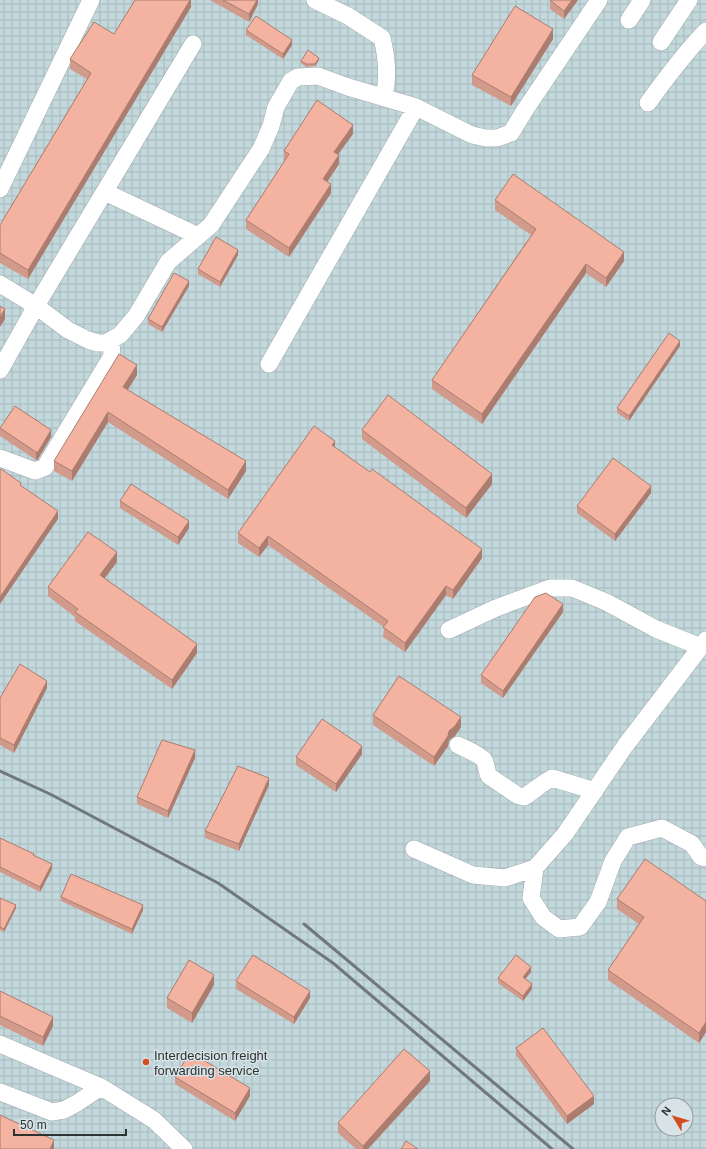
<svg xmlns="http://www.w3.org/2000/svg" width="706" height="1149" viewBox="0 0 706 1149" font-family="Helvetica,sans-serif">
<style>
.industrial{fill:url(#industrial-grid);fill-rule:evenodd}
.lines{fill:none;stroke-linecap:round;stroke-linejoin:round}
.minor-casing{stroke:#a0abae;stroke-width:18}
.minor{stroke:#fff;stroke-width:17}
.rail{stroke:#70787a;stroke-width:3}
.wall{fill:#d19a8a}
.shaded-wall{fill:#aa7d70}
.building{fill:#f3b3a0;stroke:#aa7d70}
.poi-dot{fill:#d54c21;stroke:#d7e3e6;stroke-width:1.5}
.labels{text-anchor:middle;stroke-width:3;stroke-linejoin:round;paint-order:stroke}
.poi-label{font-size:13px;fill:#2d3233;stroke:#d7e3e6;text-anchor:start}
</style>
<defs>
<pattern id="industrial-grid" width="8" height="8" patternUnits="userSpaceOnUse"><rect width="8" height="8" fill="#c3d8dd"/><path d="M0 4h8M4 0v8" fill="none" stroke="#a8babe"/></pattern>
</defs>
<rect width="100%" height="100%" fill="#d7e3e6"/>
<!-- industrial -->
<path class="industrial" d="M 0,0 L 706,0 L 706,1149 L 0,1149 ZM 662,1105 L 686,1105 L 686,1129 L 662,1129 Z"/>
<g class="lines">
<defs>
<path id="minor" d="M 315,0 L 348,16 L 382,38 C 387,58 389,76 384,97
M 629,20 L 642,0
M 661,42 L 689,0
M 648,103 C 666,78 684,54 706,31
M 0,189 L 91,0
M 105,192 L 198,236
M 0,284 L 36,306 L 68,330 L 88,340 L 98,343 L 106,343 L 120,335 L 136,316 L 168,262 L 211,225 L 261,149 L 271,126 L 276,107 L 291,81 L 298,77 L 318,76 L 348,87 L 416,107 L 472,135 L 486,138 L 497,138 L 511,133 L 525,110 L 599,0
M 269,364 L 416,107
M 0,370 L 36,306 L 193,44
M 0,458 L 35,471 L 45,467 L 112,356 L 111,340
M 449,630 L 496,608 L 550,588 L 572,588 L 606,602 L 656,629 L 701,647
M 458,745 C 464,748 481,755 484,760 C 487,765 486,771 489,776 L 517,795 L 524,797 C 534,791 542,783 552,778 L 595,791
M 414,849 L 473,875 L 505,878 L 535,868 L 565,834 L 625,746 L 706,640
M 535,868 L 531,898 L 543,917 L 559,929 L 580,927 L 598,902 L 613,861 L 628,837 L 662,828 L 692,844 L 701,857 L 706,858
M 0,1044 L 101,1087 L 154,1120 L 184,1149
M 0,1092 L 52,1112 L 64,1110 L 77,1103 L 101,1087"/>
</defs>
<!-- minor casing -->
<use href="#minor" class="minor-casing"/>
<!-- minor -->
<use href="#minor" class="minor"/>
<!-- rail -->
<path class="rail" d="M 0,771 L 50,794 L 218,883 L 333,963 L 552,1149
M 304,924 L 573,1149"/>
</g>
<!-- wall -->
<path class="wall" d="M 191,0 L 191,7 L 28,279 L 0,263 L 0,225 L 87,79 L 70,69 L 70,59 L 114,34 Z
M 210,0 L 258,0 L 258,4 L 249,22 Z
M 550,0 L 578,0 L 564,19 L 550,9 Z
M 246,30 L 292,45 L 283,59 L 246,35 Z
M 553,39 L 511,106 L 472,85 L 472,75 Z
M 319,60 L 315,66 L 306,67 L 301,63 L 301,61 Z
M 353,134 L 338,154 L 339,164 L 327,182 L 331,193 L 289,257 L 246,229 L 246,220 L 285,160 L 284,160 L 284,151 Z
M 495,200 L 624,261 L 606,287 L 586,273 L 482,424 L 432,389 L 432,380 L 531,235 L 495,210 Z
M 238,255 L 220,287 L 198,274 L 198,269 Z
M 189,286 L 162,332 L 148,324 L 148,319 Z
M 680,346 L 629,421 L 617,413 L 617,408 Z
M 137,375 L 128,390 L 246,471 L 228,499 L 108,422 L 72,481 L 54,471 L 54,461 Z
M 0,428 L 51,437 L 38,459 L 36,460 L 0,436 Z
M 362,430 L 492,484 L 466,518 L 362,439 Z
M 335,447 L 482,558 L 453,599 L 446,595 L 405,652 L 383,637 L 384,627 L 268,545 L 259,557 L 238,543 L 238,533 Z
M 651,493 L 615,541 L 577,513 L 577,506 Z
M 120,501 L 189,528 L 178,545 L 120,508 Z
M 117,562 L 105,578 L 197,653 L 172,689 L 75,621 L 75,617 L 48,596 L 48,587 Z
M 563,612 L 503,698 L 481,683 L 481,675 Z
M 47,688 L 14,753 L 0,745 L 0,698 Z
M 373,715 L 461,727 L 455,736 L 449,740 L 448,746 L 434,766 L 373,725 Z
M 362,754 L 336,792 L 296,765 L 296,757 Z
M 195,758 L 168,818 L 137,804 L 137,797 Z
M 269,785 L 239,851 L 205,838 L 205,831 Z
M 0,838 L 34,855 L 52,869 L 40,892 L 0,872 Z
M 61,897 L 143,910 L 132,934 L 61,901 Z
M 0,898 L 16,908 L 4,932 L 0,930 Z
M 617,899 L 706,901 L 706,1032 L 699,1043 L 608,980 L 608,970 L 639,924 L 617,909 Z
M 531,972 L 525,979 L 532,989 L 523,1001 L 498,983 L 498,978 Z
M 236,981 L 310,998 L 294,1024 L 236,989 Z
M 214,985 L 192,1023 L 167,1008 L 167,998 Z
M 0,991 L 53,1026 L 43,1046 L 0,1025 Z
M 516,1048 L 594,1104 L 567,1124 L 516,1055 Z
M 175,1077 L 250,1096 L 235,1121 L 175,1084 Z
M 430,1081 L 368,1149 L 356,1149 L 338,1133 L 338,1123 Z"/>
<!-- shaded-wall -->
<path class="shaded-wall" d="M 190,0 L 191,0 L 191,7 L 28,279 L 28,270 Z
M 257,0 L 258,0 L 258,4 L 249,22 L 249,14 Z
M 572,0 L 578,0 L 564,19 L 564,11 Z
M 553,29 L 553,39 L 511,106 L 511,97 Z
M 292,40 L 292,45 L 283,59 L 283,54 Z
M 319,58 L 319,60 L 315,66 L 315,64 Z
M 353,125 L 353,134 L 334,160 L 334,152 Z
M 339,155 L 339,164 L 323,188 L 323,179 Z
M 331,184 L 331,193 L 289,257 L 289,248 Z
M 238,250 L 238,255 L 220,287 L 220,282 Z
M 624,252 L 624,261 L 606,287 L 606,278 Z
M 586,264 L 586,273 L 482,424 L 482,414 Z
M 189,281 L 189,286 L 162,332 L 162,327 Z
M 5,309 L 5,319 L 0,327 L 0,317 Z
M 680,341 L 680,346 L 629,421 L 629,416 Z
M 137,365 L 137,375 L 123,397 L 123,387 Z
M 108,412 L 108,422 L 72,481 L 72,471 Z
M 51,430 L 51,437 L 38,459 L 36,460 L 36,452 Z
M 335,441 L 335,450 L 332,445 Z
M 246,461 L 246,471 L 228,499 L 228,490 Z
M 492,474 L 492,484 L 466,518 L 466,508 Z
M 651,486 L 651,493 L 615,541 L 615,534 Z
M 58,511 L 58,519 L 0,604 L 0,597 Z
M 189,521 L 189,528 L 178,545 L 178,537 Z
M 268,536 L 268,545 L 259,557 L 259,548 Z
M 482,549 L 482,558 L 453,599 L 453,590 Z
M 117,552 L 117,562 L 100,584 L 100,575 Z
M 446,586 L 446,595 L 405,652 L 405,643 Z
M 563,604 L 563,612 L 503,698 L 503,691 Z
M 197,644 L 197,653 L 172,689 L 172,680 Z
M 47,681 L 47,688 L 14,753 L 14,745 Z
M 461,717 L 461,727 L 455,736 L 449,740 L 448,746 L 434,766 L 434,757 L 449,731 Z
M 362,746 L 362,754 L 336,792 L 336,784 Z
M 195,750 L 195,758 L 168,818 L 168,811 Z
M 269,778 L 269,785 L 239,851 L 239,844 Z
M 52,864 L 52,869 L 40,892 L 40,887 Z
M 16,905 L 16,908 L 4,932 L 4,929 Z
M 143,905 L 143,910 L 132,934 L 132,929 Z
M 531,967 L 531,972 L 523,982 L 523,977 Z
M 214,975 L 214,985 L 192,1023 L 192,1013 Z
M 532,984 L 532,989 L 523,1001 L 523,996 Z
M 310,991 L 310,998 L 294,1024 L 294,1017 Z
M 53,1017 L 53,1026 L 43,1046 L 43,1037 Z
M 706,1022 L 706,1032 L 699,1043 L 699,1033 Z
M 430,1071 L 430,1081 L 368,1149 L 363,1149 L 363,1146 Z
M 250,1088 L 250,1096 L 235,1121 L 235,1113 Z
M 594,1096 L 594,1104 L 567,1124 L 567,1116 Z
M 54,1140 L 54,1149 L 50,1149 Z"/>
<!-- building -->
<path class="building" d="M 135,0 L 190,0 L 28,270 L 0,253 L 0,225 L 91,73 L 70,59 L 94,22 L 114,34 Z
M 223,0 L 257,0 L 249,14 Z
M 550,0 L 572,0 L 564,11 Z
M 515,6 L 553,29 L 511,97 L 472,75 Z
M 256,16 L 292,40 L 283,54 L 246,30 Z
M 308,50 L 319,58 L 315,64 L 306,64 L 301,61 Z
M 317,100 L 353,125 L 334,152 L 339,155 L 323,179 L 331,184 L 289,248 L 246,220 L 289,154 L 284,151 Z
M 513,174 L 624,252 L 606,278 L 586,264 L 482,414 L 432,380 L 536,229 L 495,200 Z
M 216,237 L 238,250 L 220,282 L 198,269 Z
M 174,273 L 189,281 L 162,327 L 148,319 Z
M 0,306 L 5,309 L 0,317 Z
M 669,333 L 680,341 L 629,416 L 617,408 Z
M 119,354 L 137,365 L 123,387 L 246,461 L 228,490 L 108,412 L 72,471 L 54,461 Z
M 388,395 L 492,474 L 466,508 L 362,430 Z
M 15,406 L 51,430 L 38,452 L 36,452 L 0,428 Z
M 314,426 L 335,441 L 332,445 L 370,472 L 372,469 L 482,549 L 453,590 L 446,586 L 405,643 L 383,627 L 388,621 L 268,536 L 259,548 L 238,533 Z
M 613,458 L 651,486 L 615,534 L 577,506 Z
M 1,469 L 21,483 L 20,485 L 58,511 L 0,597 L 0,470 Z
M 131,484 L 189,521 L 178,537 L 120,501 Z
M 88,532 L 117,552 L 100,575 L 197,644 L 172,680 L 75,612 L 78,609 L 48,587 Z
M 546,593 L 563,604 L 503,691 L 481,675 L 535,597 Z
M 20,664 L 47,681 L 14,745 L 0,738 L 0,698 Z
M 399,676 L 461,717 L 455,726 L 449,731 L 448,736 L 434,757 L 373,715 Z
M 322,719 L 362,746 L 336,784 L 296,757 Z
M 162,740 L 195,750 L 168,811 L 137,797 Z
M 238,766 L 269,778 L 239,844 L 205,831 Z
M 0,838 L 34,854 L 33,855 L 52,864 L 40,887 L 0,867 Z
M 645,859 L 706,901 L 706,1022 L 699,1033 L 608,970 L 644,917 L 617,899 Z
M 71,874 L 143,905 L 132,929 L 61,897 Z
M 0,898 L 16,905 L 4,929 L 0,927 Z
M 253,955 L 310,991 L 294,1017 L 236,981 Z
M 516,955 L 531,967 L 523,977 L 532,984 L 523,996 L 498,978 Z
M 189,960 L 214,975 L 192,1013 L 167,998 Z
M 0,991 L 53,1017 L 43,1037 L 0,1016 Z
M 543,1028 L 594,1096 L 567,1116 L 516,1048 Z
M 404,1049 L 430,1071 L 363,1146 L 338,1123 Z
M 190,1052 L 250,1088 L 235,1113 L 175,1077 Z
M 0,1115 L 54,1140 L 50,1149 L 0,1149 Z
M 406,1141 L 418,1149 L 401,1149 Z"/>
<!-- markers -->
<circle class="poi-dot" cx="146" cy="1062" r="4"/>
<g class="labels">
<!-- poi labels -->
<g class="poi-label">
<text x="154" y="1060">Interdecision freight<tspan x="154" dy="15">forwarding service</tspan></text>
</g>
</g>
<!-- north arrow -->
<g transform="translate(674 1117) rotate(308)"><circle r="19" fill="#d7e3e6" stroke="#939c9e"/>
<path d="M0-3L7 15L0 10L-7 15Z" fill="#d54c21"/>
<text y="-6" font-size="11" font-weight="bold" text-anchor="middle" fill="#2d3233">N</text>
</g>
<!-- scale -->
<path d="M14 1129v6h112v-6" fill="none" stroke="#2d3233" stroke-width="2"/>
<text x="20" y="1129" font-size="12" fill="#2d3233" stroke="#d7e3e6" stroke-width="3" paint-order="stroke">50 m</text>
</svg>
